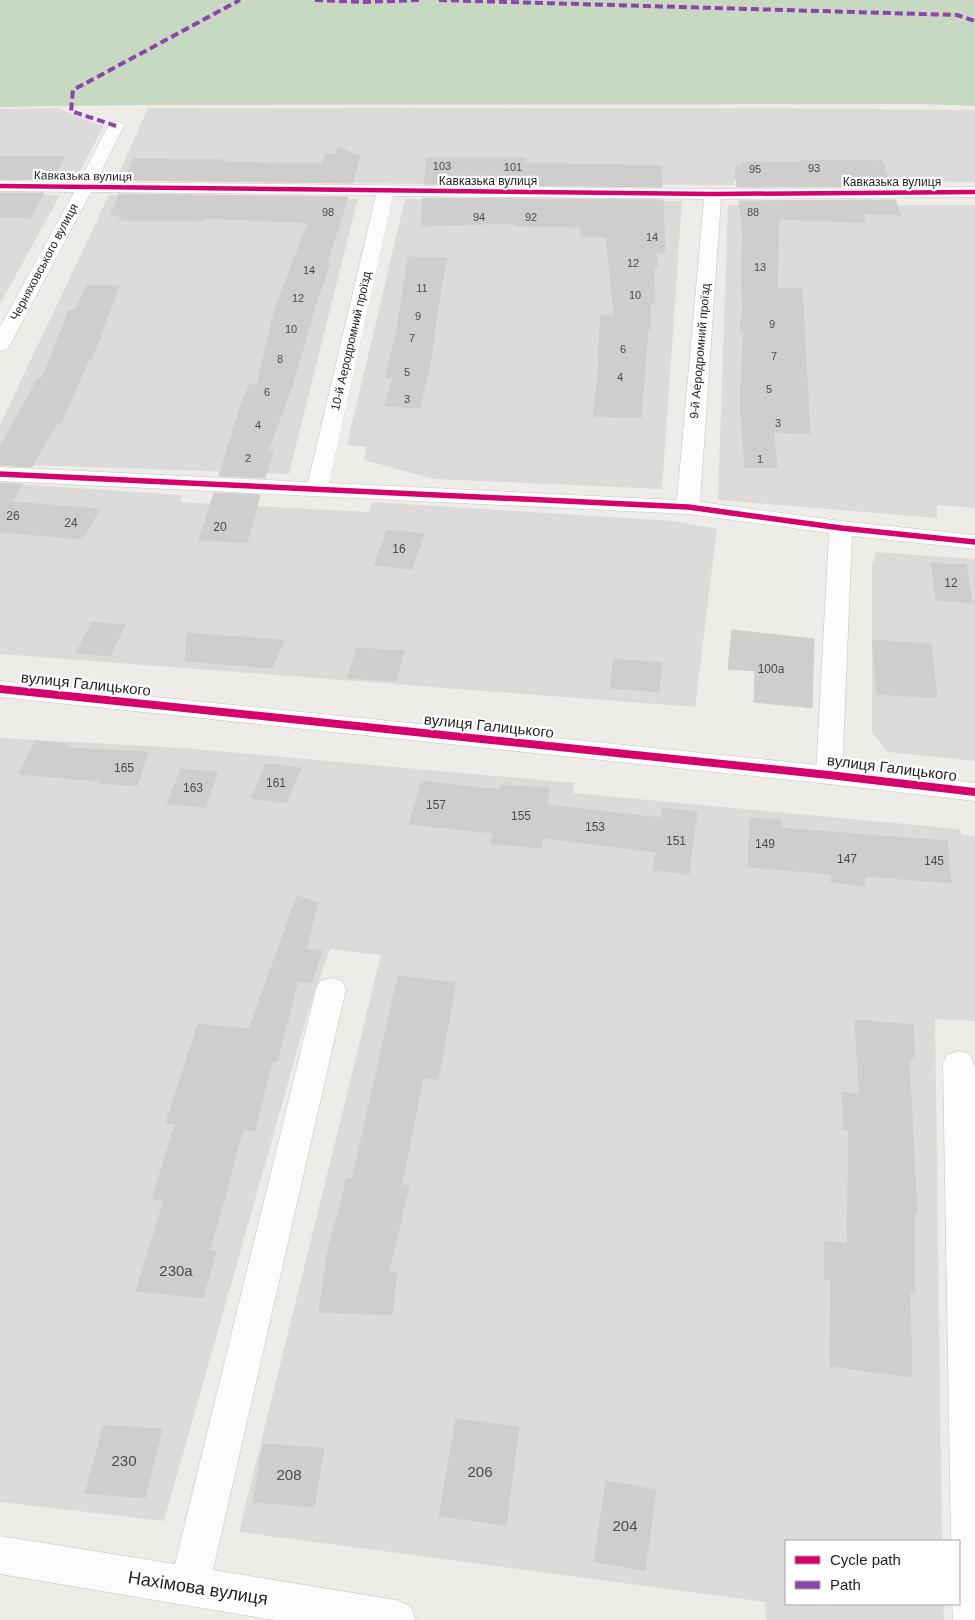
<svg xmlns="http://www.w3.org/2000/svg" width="975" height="1620" viewBox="0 0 975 1620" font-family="Arial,sans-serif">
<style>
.residential{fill:#dcdbda}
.forest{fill:#c7d9c1}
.building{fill:#d0cecc;stroke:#d0ceca}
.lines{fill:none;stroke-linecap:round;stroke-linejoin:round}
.minor-casing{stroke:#c4c4c2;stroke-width:1}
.tertiary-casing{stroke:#c4c4c2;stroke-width:1}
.minor{fill:#fcfcfc;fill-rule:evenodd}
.tertiary{fill:#fcfcfc;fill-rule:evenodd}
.quiet{stroke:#8e44ad;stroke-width:4;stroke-dasharray:8 4;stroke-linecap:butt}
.cycleway-far2-casing{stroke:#fff;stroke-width:6}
.cycleway-far1-casing{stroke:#fff;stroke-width:8}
.cycleway-casing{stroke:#fff;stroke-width:11}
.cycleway-far2{stroke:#d6006c;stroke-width:4.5}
.cycleway-far1{stroke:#d6006c;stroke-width:5.5}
.cycleway{stroke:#d6006c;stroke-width:8}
.labels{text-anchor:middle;stroke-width:4.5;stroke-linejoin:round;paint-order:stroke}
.far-number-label{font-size:11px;fill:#4b4b4a}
.far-street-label{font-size:12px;fill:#1f1f1f;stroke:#fff}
.number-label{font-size:12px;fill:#4b4b4a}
.street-label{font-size:15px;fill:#1f1f1f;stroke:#fff}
.near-number-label{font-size:15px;fill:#4b4b4a}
.near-street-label{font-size:18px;fill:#1f1f1f;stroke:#fff}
</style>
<rect width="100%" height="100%" fill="#edece9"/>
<!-- residential -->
<path class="residential" d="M 57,108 L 104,126 L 75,180 L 0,180 L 0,109 Z
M 148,108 L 779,108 L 975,110 L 975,182 L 733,180 L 734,185 L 269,183 L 256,176 L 118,175 Z
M 0,194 L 60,195 L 0,304 Z
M 109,195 L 358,199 L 289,474 L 0,464 L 0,425 Z
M 405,199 L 682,201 L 662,489 L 434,479 L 364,460 L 366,447 L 347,445 Z
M 728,205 L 975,205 L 975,508 L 937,505 L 937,518 L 718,500 Z
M 0,483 L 182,495 L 181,502 L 368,512 L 372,502 L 672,521 L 717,529 L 695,707 L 0,654 Z
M 876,552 L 975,559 L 975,761 L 888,752 L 872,732 L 872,567 Z
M 0,738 L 183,748 L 574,783 L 573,793 L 959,829 L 962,835 L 975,836 L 975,1021 L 935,1019 L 942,1541 L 786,1541 L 786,1604 L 943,1604 L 944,1620 L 766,1620 L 765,1602 L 239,1532 L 381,955 L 330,949 L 309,1009 L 164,1521 L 0,1502 Z"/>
<!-- forest -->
<path class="forest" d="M 0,0 L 975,0 L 975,106 L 920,104 L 143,105 L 0,107 Z"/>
<!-- building -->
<path class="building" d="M 338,148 L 360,156 L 352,183 L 125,180 L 133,159 L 225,160 L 225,162 L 323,164 L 325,154 L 336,154 Z
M 0,157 L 65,157 L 52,180 L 0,179 Z
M 427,158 L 525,158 L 525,163 L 661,166 L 662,187 L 424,184 Z
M 800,160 L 882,161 L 891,186 L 737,187 L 735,166 L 743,166 L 742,162 L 800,162 Z
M 0,193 L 44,193 L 30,218 L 0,217 Z
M 119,194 L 348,197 L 327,264 L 330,264 L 319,294 L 293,383 L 268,451 L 273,451 L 265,478 L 219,476 L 239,411 L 250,384 L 257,384 L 275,308 L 308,223 L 204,218 L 202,221 L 119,220 L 121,215 L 111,215 Z
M 423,198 L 663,200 L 665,253 L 656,253 L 658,268 L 654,268 L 655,303 L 650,303 L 651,329 L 648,329 L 641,418 L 593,416 L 600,355 L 598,355 L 601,315 L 614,316 L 606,237 L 581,236 L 581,227 L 516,226 L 516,223 L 421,226 Z
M 895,200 L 901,215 L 863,214 L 866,223 L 779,219 L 777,288 L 802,289 L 810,434 L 774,432 L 777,468 L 745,467 L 740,401 L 744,330 L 740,330 L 743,307 L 741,269 L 743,238 L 739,201 Z
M 408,257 L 447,258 L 441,287 L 431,359 L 420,408 L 385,406 L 393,378 L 385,378 L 397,329 Z
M 87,285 L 119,286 L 92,359 L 89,359 L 61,423 L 57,423 L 32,467 L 0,465 L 0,447 L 38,378 L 42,378 L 69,310 L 75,310 Z
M 0,483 L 22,484 L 12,502 L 100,509 L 82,539 L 0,532 Z
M 214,493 L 260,495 L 247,543 L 199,540 Z
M 387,530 L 424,534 L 412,569 L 374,565 Z
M 931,563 L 966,565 L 972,603 L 936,600 Z
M 92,622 L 125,625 L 110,656 L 76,653 Z
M 732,630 L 814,639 L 812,708 L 754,702 L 755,671 L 728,669 Z
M 187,633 L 284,640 L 272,668 L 185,661 Z
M 872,640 L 931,644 L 937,698 L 877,694 Z
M 357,648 L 404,651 L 396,681 L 348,678 Z
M 614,659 L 662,663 L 659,692 L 610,688 Z
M 35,741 L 68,744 L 67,748 L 148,752 L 137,786 L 98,783 L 99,781 L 19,774 Z
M 266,764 L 301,768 L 286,803 L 251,798 Z
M 181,769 L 218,772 L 205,807 L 167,804 Z
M 422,781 L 500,790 L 501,785 L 549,788 L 547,805 L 661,818 L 663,808 L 697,812 L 689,874 L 653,870 L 656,852 L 543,838 L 541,848 L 491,844 L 493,833 L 409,824 Z
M 750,818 L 781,820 L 781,828 L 947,841 L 951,883 L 865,876 L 865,886 L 831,882 L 831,874 L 748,867 Z
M 297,896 L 318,903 L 306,949 L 322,951 L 311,983 L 298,981 L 277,1062 L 272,1062 L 255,1131 L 243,1130 L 210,1251 L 216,1252 L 203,1298 L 136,1291 L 164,1200 L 152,1199 L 175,1124 L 166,1123 L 198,1024 L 249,1029 Z
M 398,976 L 456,983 L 438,1079 L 423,1078 L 402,1185 L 409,1186 L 389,1272 L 397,1272 L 392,1315 L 319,1312 L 327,1254 L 347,1178 L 352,1179 Z
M 855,1020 L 913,1025 L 915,1059 L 909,1059 L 917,1213 L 915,1212 L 915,1292 L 910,1292 L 912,1377 L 830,1366 L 831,1280 L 824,1279 L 825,1241 L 847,1244 L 849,1130 L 844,1130 L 842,1092 L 859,1094 Z
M 456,1419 L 519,1427 L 506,1525 L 439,1516 Z
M 104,1425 L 162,1429 L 145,1498 L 85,1493 Z
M 263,1444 L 324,1448 L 314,1507 L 253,1502 Z
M 606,1481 L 656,1490 L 645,1571 L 594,1561 Z"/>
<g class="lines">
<defs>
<path id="minor" d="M 116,121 L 122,123 L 124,126 L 96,182 L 713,189 L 975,187 L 975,197 L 721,199 L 700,502 L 841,521 L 975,535 L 975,549 L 852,536 L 842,775 L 839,781 L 829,784 L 819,781 L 816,775 L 829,533 L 688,514 L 0,481 L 0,467 L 308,482 L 376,195 L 91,192 L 10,345 L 7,349 L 0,351 L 0,327 L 74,192 L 0,191 L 0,181 L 79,182 L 108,126 L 110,123 ZM 393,196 L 704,199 L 677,500 L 329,483 Z
M 331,978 L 342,981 L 346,989 L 213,1570 L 396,1600 L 410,1606 L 416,1620 L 274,1620 L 0,1574 L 0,1536 L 175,1564 L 316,989 L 320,981 Z
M 959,1051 L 970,1054 L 975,1068 L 975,1620 L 953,1620 L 952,1604 L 959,1604 L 959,1541 L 951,1541 L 943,1063 L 948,1054 Z"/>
<path id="tertiary" d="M 0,681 L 829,766 L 975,783 L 975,801 L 829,784 L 0,697 Z"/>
</defs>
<!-- minor casing -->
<use href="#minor" class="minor-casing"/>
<!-- tertiary casing -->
<use href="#tertiary" class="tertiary-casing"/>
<!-- minor -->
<use href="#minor" class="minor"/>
<!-- tertiary -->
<use href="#tertiary" class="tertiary"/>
<!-- quiet -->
<path class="quiet" d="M 315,0 L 363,2 L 421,0
M 439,0 L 957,15 L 975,21
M 116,126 L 71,111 L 73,90 L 240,0"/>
<defs>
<path id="cycleway-far2" d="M 0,186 L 713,194 L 975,192"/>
<path id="cycleway-far1" d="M 0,474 L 688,507 L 841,528 L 975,542"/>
<path id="cycleway" d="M 0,689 L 829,775 L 975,792"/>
</defs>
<!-- cycleway-far2 casing -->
<use href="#cycleway-far2" class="cycleway-far2-casing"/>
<!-- cycleway-far1 casing -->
<use href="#cycleway-far1" class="cycleway-far1-casing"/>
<!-- cycleway casing -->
<use href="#cycleway" class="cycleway-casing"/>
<!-- cycleway-far2 -->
<use href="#cycleway-far2" class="cycleway-far2"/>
<!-- cycleway-far1 -->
<use href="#cycleway-far1" class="cycleway-far1"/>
<!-- cycleway -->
<use href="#cycleway" class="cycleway"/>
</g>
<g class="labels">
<!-- far-number labels -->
<g class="far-number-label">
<text x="442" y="170">103</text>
<text x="513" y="171">101</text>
<text x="814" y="172">93</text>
<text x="755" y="173">95</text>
<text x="328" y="216">98</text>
<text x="753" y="216">88</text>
<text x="479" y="221">94</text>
<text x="531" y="221">92</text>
<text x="652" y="241">14</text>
<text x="633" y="267">12</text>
<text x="760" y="271">13</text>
<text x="309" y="274">14</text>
<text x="422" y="292">11</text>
<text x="635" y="299">10</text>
<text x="298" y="302">12</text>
<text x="418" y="320">9</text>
<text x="772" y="328">9</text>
<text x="291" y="333">10</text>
<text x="412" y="342">7</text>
<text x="623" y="353">6</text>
<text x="774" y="360">7</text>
<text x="280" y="363">8</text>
<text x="407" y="376">5</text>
<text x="620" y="381">4</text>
<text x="769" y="393">5</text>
<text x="267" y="396">6</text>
<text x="407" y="403">3</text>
<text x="778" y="427">3</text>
<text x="258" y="429">4</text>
<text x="248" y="462">2</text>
<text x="760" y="463">1</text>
</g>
<!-- far-street labels -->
<g class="far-street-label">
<text transform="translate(83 176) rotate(1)" y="4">Кавказька вулиця</text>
<text x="488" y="185">Кавказька вулиця</text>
<text x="892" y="186">Кавказька вулиця</text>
<text transform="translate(44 262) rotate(-62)" y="4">Черняховського вулиця</text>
<text transform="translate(351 341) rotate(-77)" y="4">10-й Аеродромний проїзд</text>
<text transform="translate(700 351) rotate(-85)" y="4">9-й Аеродромний проїзд</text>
</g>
<!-- number labels -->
<g class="number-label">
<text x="13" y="520">26</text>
<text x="71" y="527">24</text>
<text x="220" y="531">20</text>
<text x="399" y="553">16</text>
<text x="951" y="587">12</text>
<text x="771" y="673">100а</text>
<text x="124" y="772">165</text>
<text x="276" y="787">161</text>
<text x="193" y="792">163</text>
<text x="436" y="809">157</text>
<text x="521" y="820">155</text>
<text x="595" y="831">153</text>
<text x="676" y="845">151</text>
<text x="765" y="848">149</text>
<text x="847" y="863">147</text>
<text x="934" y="865">145</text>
</g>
<!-- street labels -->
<g class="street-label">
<text transform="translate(86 684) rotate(6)" y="5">вулиця Галицького</text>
<text transform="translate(489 726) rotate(6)" y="5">вулиця Галицького</text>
<text transform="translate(892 768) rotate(7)" y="5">вулиця Галицького</text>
</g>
<!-- near-number labels -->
<g class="near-number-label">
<text x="176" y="1276">230а</text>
<text x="124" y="1466">230</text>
<text x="480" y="1477">206</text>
<text x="289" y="1480">208</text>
<text x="625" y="1531">204</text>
</g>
<!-- near-street labels -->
<g class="near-street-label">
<text transform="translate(198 1588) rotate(9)" y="6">Нахімова вулиця</text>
</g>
</g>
<!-- legend -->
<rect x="785" y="1540" width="175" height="65" fill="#ffffff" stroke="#a5a5a5"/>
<rect x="795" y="1556" width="25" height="8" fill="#d6006c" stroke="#a5a5a5"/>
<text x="830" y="1565" font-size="15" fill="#1f1f1f">Cycle path</text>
<rect x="795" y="1581" width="25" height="8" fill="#8e44ad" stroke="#a5a5a5"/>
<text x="830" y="1590" font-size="15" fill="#1f1f1f">Path</text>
</svg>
